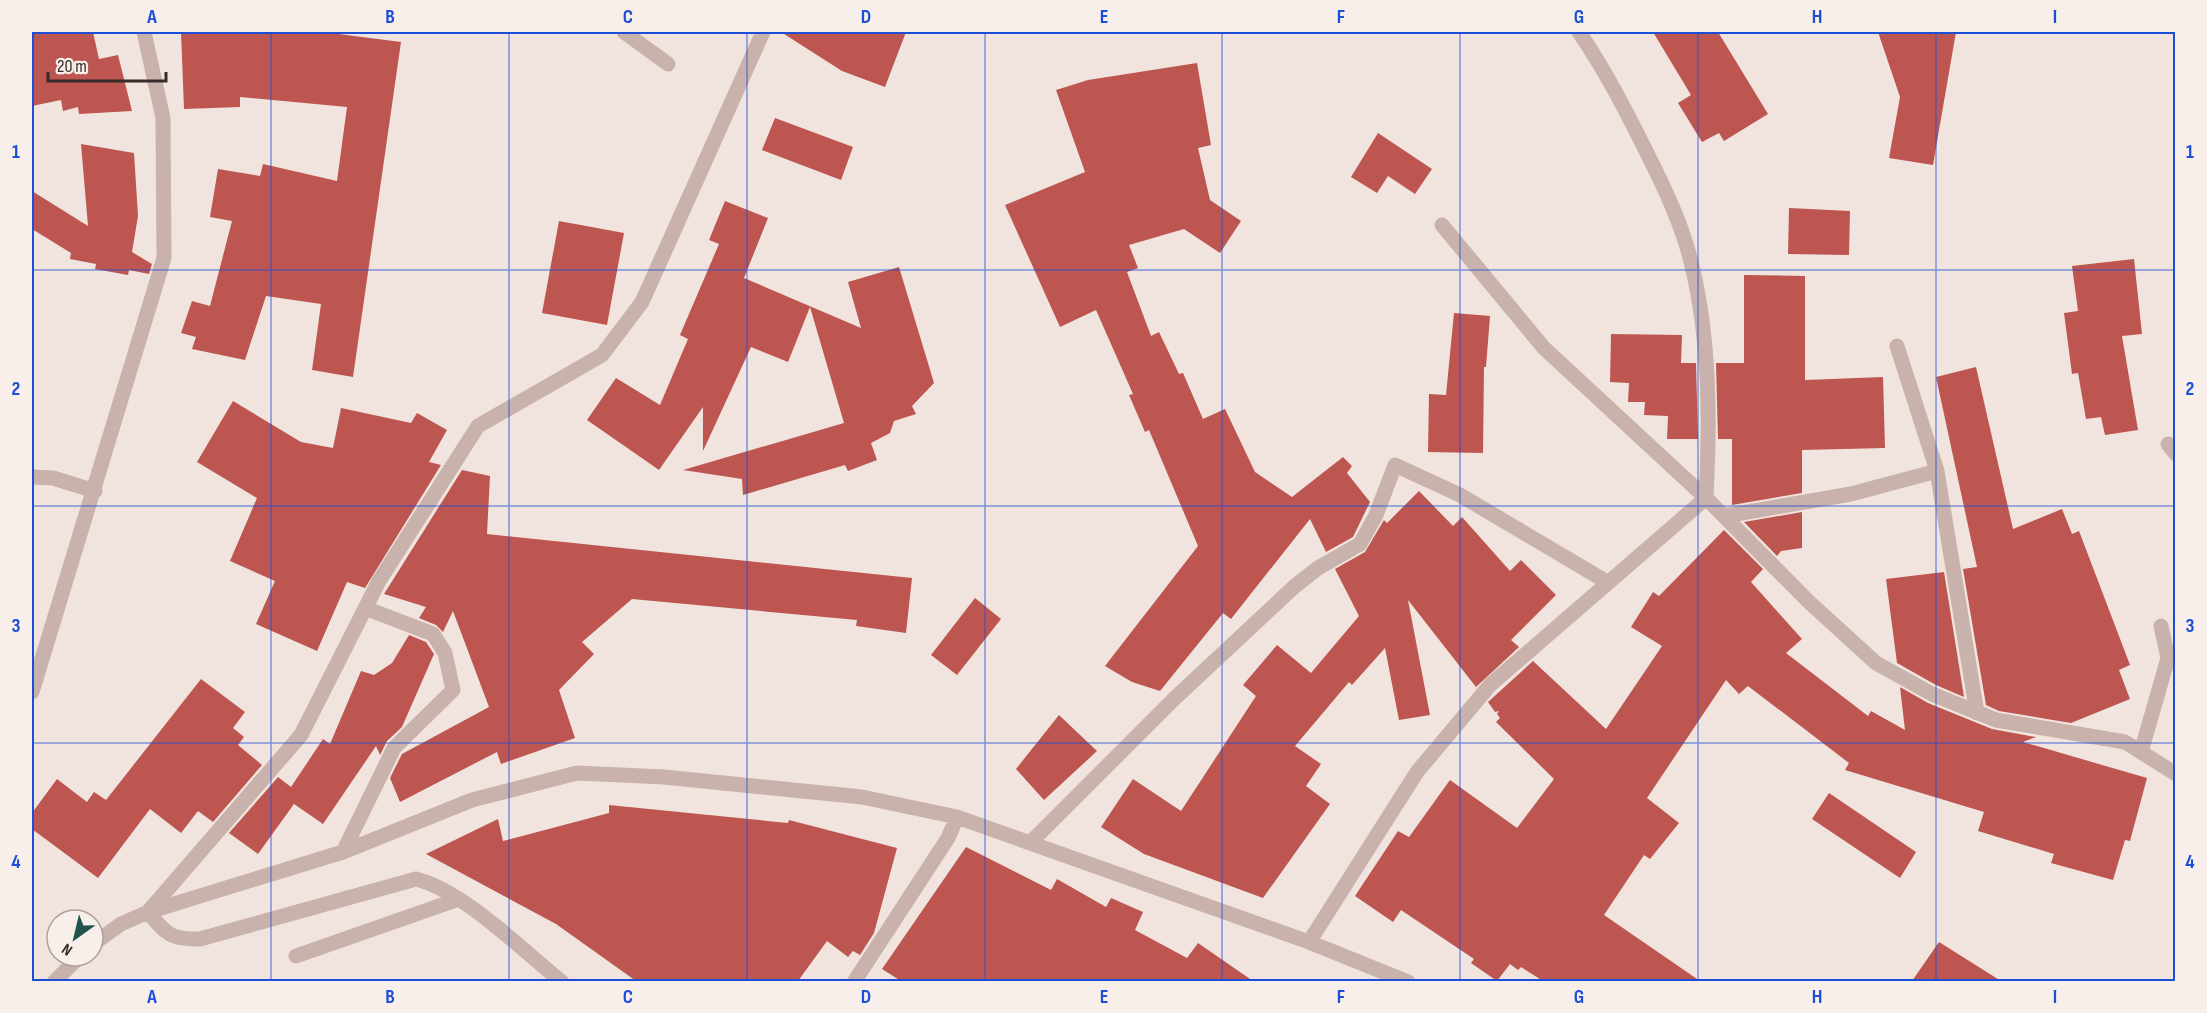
<svg xmlns="http://www.w3.org/2000/svg" width="2207" height="1013" viewBox="0 0 2207 1013" font-family="'Sofia Sans Condensed',sans-serif">
<style>
.building{fill:#bd5550}
.lines{fill:none;stroke-linecap:round;stroke-linejoin:round}
.minor{stroke:#c8b2ab;stroke-width:15}
.grid{fill:none;stroke:#1d4ed8;stroke-width:1.5;stroke-opacity:0.55}
.neatline{fill:none;stroke:#1d4ed8;stroke-width:2}
.grid-label{font-size:20px;text-anchor:middle;font-weight:bold;fill:#1d4ed8}
</style>
<rect width="100%" height="100%" fill="#f1e4de"/>
<!-- building -->
<path class="building" d="M 32,32 L 93,32 L 99,59 L 118,55 L 132,111 L 79,114 L 78,107 L 63,111 L 61,100 L 32,106 Z
M 181,32 L 323,32 L 401,42 L 353,377 L 312,370 L 321,304 L 266,296 L 245,360 L 192,349 L 196,337 L 181,333 L 192,301 L 210,306 L 232,221 L 210,217 L 218,169 L 260,176 L 263,164 L 337,181 L 347,107 L 240,97 L 240,107 L 184,109 Z
M 781,32 L 906,32 L 885,87 L 842,71 Z
M 1653,32 L 1718,32 L 1768,114 L 1724,141 L 1719,133 L 1702,142 L 1678,103 L 1691,95 Z
M 1878,32 L 1956,32 L 1933,165 L 1889,158 L 1900,97 Z
M 1197,63 L 1211,145 L 1198,148 L 1210,200 L 1241,221 L 1220,253 L 1184,229 L 1129,245 L 1138,268 L 1127,272 L 1151,336 L 1159,332 L 1179,374 L 1183,373 L 1203,419 L 1225,409 L 1255,472 L 1292,497 L 1343,457 L 1352,466 L 1347,473 L 1370,502 L 1353,537 L 1326,552 L 1310,519 L 1231,619 L 1223,613 L 1160,691 L 1132,682 L 1105,666 L 1198,546 L 1149,430 L 1145,432 L 1129,395 L 1133,394 L 1096,310 L 1060,327 L 1005,205 L 1085,172 L 1056,90 L 1088,80 Z
M 775,118 L 853,147 L 841,180 L 762,150 Z
M 1378,133 L 1432,169 L 1415,194 L 1388,176 L 1377,193 L 1351,177 Z
M 81,144 L 134,153 L 138,216 L 132,252 L 152,264 L 149,274 L 129,270 L 128,275 L 95,269 L 96,264 L 70,259 L 71,253 L 32,229 L 32,191 L 88,226 Z
M 725,201 L 768,218 L 744,278 L 861,328 L 848,282 L 899,267 L 934,383 L 912,406 L 916,414 L 894,421 L 890,433 L 871,443 L 877,460 L 848,471 L 845,465 L 743,495 L 742,479 L 683,470 L 844,423 L 810,307 L 788,362 L 751,347 L 703,451 L 703,407 L 659,470 L 587,420 L 616,378 L 660,405 L 688,339 L 680,335 L 719,244 L 709,240 Z
M 1789,208 L 1850,211 L 1849,255 L 1788,254 Z
M 559,221 L 624,233 L 607,325 L 542,313 Z
M 2134,259 L 2142,334 L 2122,336 L 2138,430 L 2105,435 L 2101,417 L 2086,419 L 2078,373 L 2072,374 L 2064,313 L 2078,311 L 2072,266 Z
M 1744,275 L 1805,276 L 1805,380 L 1883,377 L 1885,448 L 1802,450 L 1802,493 L 1732,505 L 1732,439 L 1718,439 L 1716,363 L 1744,363 Z
M 1454,313 L 1490,316 L 1486,367 L 1484,367 L 1483,453 L 1428,452 L 1429,394 L 1446,395 Z
M 1611,334 L 1682,335 L 1681,363 L 1696,363 L 1698,439 L 1667,439 L 1668,416 L 1644,415 L 1645,402 L 1628,402 L 1629,383 L 1610,382 Z
M 1976,367 L 2013,529 L 2062,509 L 2072,534 L 2079,531 L 2130,665 L 2119,670 L 2130,699 L 2071,723 L 1999,711 L 1986,705 L 1963,569 L 1977,567 L 1936,377 Z
M 233,401 L 301,442 L 333,448 L 341,408 L 411,423 L 417,413 L 447,430 L 429,462 L 441,465 L 365,588 L 347,582 L 317,651 L 256,624 L 275,581 L 230,561 L 257,498 L 197,462 Z
M 462,470 L 490,476 L 487,534 L 912,578 L 906,633 L 856,626 L 857,620 L 632,599 L 582,642 L 594,654 L 559,690 L 575,738 L 501,764 L 497,752 L 400,802 L 390,778 L 402,754 L 489,707 L 453,611 L 443,632 L 436,625 L 419,618 L 426,607 L 384,594 Z
M 1419,491 L 1453,526 L 1462,517 L 1510,571 L 1521,560 L 1556,595 L 1511,640 L 1519,647 L 1476,687 L 1408,600 L 1430,715 L 1399,720 L 1385,648 L 1352,685 L 1349,682 L 1295,746 L 1321,764 L 1306,786 L 1330,804 L 1263,898 L 1144,854 L 1101,827 L 1133,779 L 1181,811 L 1256,696 L 1243,685 L 1277,645 L 1311,673 L 1359,616 L 1335,569 L 1365,552 L 1384,520 L 1387,523 Z
M 1802,512 L 1802,548 L 1781,551 L 1777,556 L 1744,522 Z
M 1724,530 L 1763,569 L 1751,582 L 1802,639 L 1786,653 L 1868,716 L 1871,711 L 1905,730 L 1900,687 L 1928,703 L 1992,729 L 2036,737 L 2023,742 L 2147,778 L 2130,841 L 2125,840 L 2113,880 L 2051,863 L 2054,854 L 1978,831 L 1984,812 L 1845,770 L 1849,763 L 1748,686 L 1739,694 L 1726,680 L 1647,798 L 1679,823 L 1650,859 L 1644,855 L 1604,915 L 1700,981 L 1543,981 L 1521,967 L 1518,970 L 1510,964 L 1497,981 L 1471,963 L 1474,959 L 1401,910 L 1393,922 L 1355,896 L 1398,831 L 1409,837 L 1450,780 L 1517,828 L 1554,779 L 1496,722 L 1500,718 L 1497,714 L 1499,711 L 1495,712 L 1488,702 L 1533,661 L 1606,729 L 1662,646 L 1631,627 L 1653,592 L 1659,596 Z
M 1944,572 L 1964,697 L 1936,685 L 1897,663 L 1886,579 Z
M 975,598 L 1001,619 L 957,675 L 931,655 Z
M 409,635 L 426,642 L 434,654 L 402,727 L 387,741 L 380,755 L 376,746 L 323,824 L 294,804 L 258,854 L 229,833 L 278,777 L 291,787 L 323,739 L 330,744 L 361,671 L 374,675 L 392,663 Z
M 201,679 L 245,712 L 233,728 L 244,737 L 238,745 L 262,765 L 213,822 L 198,811 L 181,833 L 150,809 L 98,878 L 32,829 L 32,813 L 57,779 L 87,802 L 94,792 L 106,800 Z
M 1059,715 L 1097,751 L 1044,800 L 1016,769 Z
M 1829,793 L 1916,852 L 1900,878 L 1812,819 Z
M 609,805 L 788,823 L 789,820 L 897,848 L 874,933 L 860,955 L 853,951 L 848,957 L 827,941 L 798,981 L 636,981 L 556,924 L 426,854 L 498,819 L 503,841 L 609,813 Z
M 966,847 L 1051,890 L 1057,879 L 1106,907 L 1111,898 L 1143,912 L 1135,930 L 1187,958 L 1198,943 L 1253,981 L 901,981 L 882,969 Z
M 1939,942 L 2001,981 L 1912,981 Z"/>
<g class="lines">
<!-- minor -->
<path class="minor" d="M 624,32 L 668,64
M 1442,225 L 1544,348 L 1706,498 L 1809,602 L 1876,663 L 1932,694 L 1996,720 L 2125,742 L 2176,774
M 1897,346 L 1937,471 L 1977,713
M 2168,444 L 2176,454
M 32,477 L 53,478 L 95,491
M 1724,516 L 1851,494 L 1937,471
M 32,692 L 164,258 L 163,118 L 144,32
M 2141,752 L 2168,658 L 2161,626
M 1030,843 L 1175,698 L 1295,586 L 1318,568 L 1360,544 L 1376,515 L 1395,465 L 1460,495 L 1607,582
M 343,852 L 394,748 L 453,690 L 445,653 L 433,634 L 365,608
M 148,912 L 301,735 L 379,581 L 478,426 L 602,355 L 642,302 L 763,32
M 148,912 C 166,934 171,940 200,939 L 416,879 C 464,891 522,950 562,982
M 1309,942 L 1417,772 L 1490,685 L 1706,498 C 1710,421 1710,341 1692,266 C 1683,226 1664,187 1646,151 C 1625,109 1605,70 1579,32
M 93,944 L 121,924 L 148,912 L 343,852 L 472,800 L 577,773 L 664,777 L 862,797 L 957,817 L 1309,942 L 1408,982
M 296,956 L 459,899
M 54,982 L 80,956
M 854,982 L 948,838 L 957,817"/>
</g>
<!-- grid -->
<path class="grid" d="M 271,32 L 271,982M 509,32 L 509,982M 747,32 L 747,982M 985,32 L 985,982M 1222,32 L 1222,982M 1460,32 L 1460,982M 1698,32 L 1698,982M 1936,32 L 1936,982M 32,270 L 2176,270M 32,506 L 2176,506M 32,743 L 2176,743"/>
<!-- border -->
<rect width="2207" height="1013" fill="none" stroke="#f8efea" stroke-width="66"/>
<!-- north arrow -->
<g transform="translate(75 938) rotate(214)"><circle r="28" fill="#f8efea" stroke="#aaa19d" stroke-width="1.5"/>
<path d="M0-4.5L10 22L0 15L-10 22Z" fill="#22544e"/>
<text y="-9" font-size="16" font-weight="bold" text-anchor="middle" fill="#362b29">N</text>
</g>
<!-- scale -->
<path d="M48 72v9h118v-9" fill="none" stroke="#362b29" stroke-width="3"/>
<text x="57" y="72" font-size="18" fill="#362b29" stroke="#f8efea" stroke-width="4.5" paint-order="stroke">20 m</text>
<rect x="33" y="33" width="2141" height="947" class="neatline"/>
<g class="grid-label">
<text x="152" y="23">A</text>
<text x="390" y="23">B</text>
<text x="628" y="23">C</text>
<text x="866" y="23">D</text>
<text x="1104" y="23">E</text>
<text x="1341" y="23">F</text>
<text x="1579" y="23">G</text>
<text x="1817" y="23">H</text>
<text x="2055" y="23">I</text>
<text x="16" y="158">1</text>
<text x="2190" y="158">1</text>
<text x="16" y="395">2</text>
<text x="2190" y="395">2</text>
<text x="16" y="632">3</text>
<text x="2190" y="632">3</text>
<text x="16" y="868">4</text>
<text x="2190" y="868">4</text>
<text x="152" y="1003">A</text>
<text x="390" y="1003">B</text>
<text x="628" y="1003">C</text>
<text x="866" y="1003">D</text>
<text x="1104" y="1003">E</text>
<text x="1341" y="1003">F</text>
<text x="1579" y="1003">G</text>
<text x="1817" y="1003">H</text>
<text x="2055" y="1003">I</text>
</g>
</svg>
